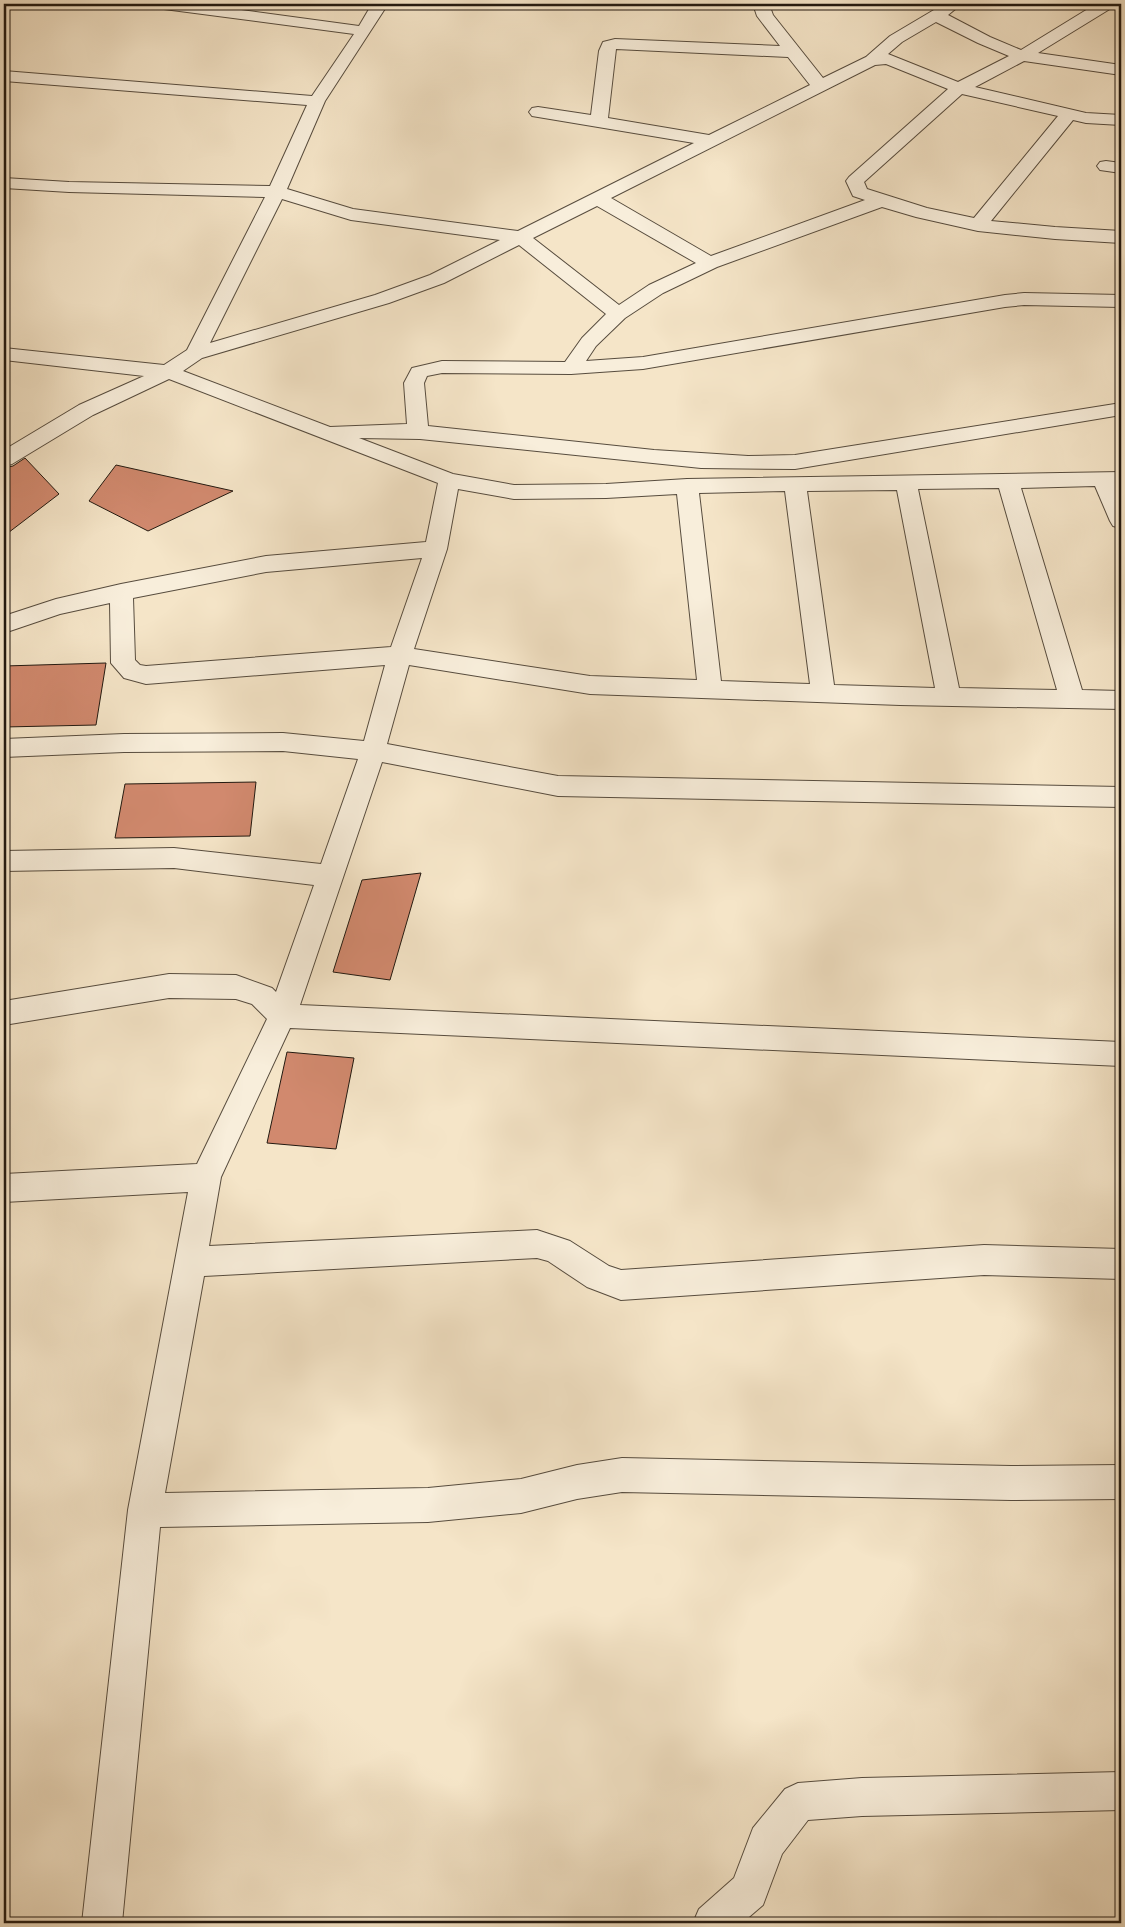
<svg xmlns="http://www.w3.org/2000/svg" width="1125" height="1927" viewBox="0 0 1125 1927" font-family="'IM FELL Double Pica',serif">
<style>
.building{fill:#d1896e;stroke:#221910}
.lines{fill:none;stroke-linecap:round;stroke-linejoin:round}
.street-casing{stroke:#574c3e;stroke-width:2}
.street{fill:#f8eedb;fill-rule:evenodd}
</style>
<rect width="100%" height="100%" fill="#f5e5c8"/>
<filter id="stains"><feTurbulence type="fractalNoise" baseFrequency=".004" numOctaves="4"/><feColorMatrix values="0 0 0 0 .2 0 0 0 0 .09 0 0 0 0 .02 0 0 0 .5 -.17"/></filter>
<radialGradient id="worn" r=".72"><stop offset=".6" stop-color="#630" stop-opacity="0"/><stop offset="1" stop-color="#630" stop-opacity=".3"/></radialGradient>
<!-- building -->
<path class="building" d="M 25,458 L 59,494 L 4,536 L 4,468 L 13,466 Z
M 116,465 L 233,491 L 148,531 L 89,501 Z
M 106,663 L 96,725 L 4,727 L 4,666 Z
M 256,782 L 250,836 L 115,838 L 125,784 Z
M 421,873 L 390,980 L 333,972 L 362,880 Z
M 287,1052 L 354,1058 L 336,1149 L 267,1143 Z"/>
<g class="lines">
<defs>
<path id="street" d="M 156,4 L 197,4 L 359,26 L 372,4 L 388,4 L 325,101 L 287,189 L 353,209 L 518,231 L 694,143 L 532,116 L 529,112 L 532,108 L 538,107 L 591,115 L 599,51 L 603,42 L 615,39 L 780,46 L 757,16 L 753,4 L 769,4 L 773,15 L 823,78 L 866,57 L 890,36 L 944,4 L 957,4 L 959,6 L 948,15 L 990,37 L 1021,50 L 1096,4 L 1115,4 L 1113,7 L 1038,53 L 1121,65 L 1121,75 L 1024,61 L 975,87 L 1086,113 L 1121,115 L 1121,125 L 1086,123 L 1073,120 L 991,221 L 1055,227 L 1121,231 L 1121,243 L 1055,239 L 978,231 L 916,217 L 882,207 L 717,267 L 663,293 L 625,318 L 596,346 L 586,361 L 643,357 L 1005,295 L 1024,293 L 1121,295 L 1121,307 L 1024,305 L 1005,307 L 643,369 L 571,374 L 442,373 L 427,376 L 424,383 L 428,426 L 654,450 L 748,456 L 795,455 L 1121,403 L 1121,415 L 795,469 L 701,468 L 420,439 L 359,438 L 453,474 L 514,485 L 606,484 L 687,479 L 1121,472 L 1121,486 L 1117,486 L 1121,496 L 1121,528 L 1113,526 L 1110,521 L 1095,486 L 1021,488 L 1082,690 L 1121,691 L 1121,709 L 900,705 L 590,694 L 409,665 L 387,744 L 558,776 L 1121,787 L 1121,807 L 558,796 L 382,762 L 300,1005 L 1121,1042 L 1121,1066 L 290,1028 L 221,1177 L 209,1246 L 537,1230 L 570,1241 L 609,1266 L 621,1270 L 984,1245 L 1121,1249 L 1121,1279 L 984,1275 L 621,1300 L 587,1287 L 548,1261 L 537,1258 L 204,1276 L 165,1493 L 428,1488 L 521,1479 L 577,1465 L 622,1458 L 1011,1466 L 1121,1465 L 1121,1499 L 1011,1500 L 622,1492 L 577,1499 L 521,1513 L 428,1522 L 160,1527 L 122,1923 L 82,1923 L 128,1510 L 188,1192 L 4,1202 L 4,1174 L 197,1164 L 267,1019 L 252,1004 L 236,999 L 169,998 L 4,1025 L 4,1001 L 169,974 L 236,975 L 272,988 L 276,992 L 314,885 L 174,868 L 4,871 L 4,851 L 174,848 L 321,864 L 358,759 L 283,751 L 124,752 L 4,757 L 4,739 L 124,734 L 283,733 L 364,741 L 385,665 L 146,684 L 124,678 L 111,663 L 110,603 L 60,614 L 4,633 L 4,616 L 56,599 L 121,584 L 266,556 L 426,542 L 438,483 L 169,379 L 93,415 L 12,464 L 4,466 L 4,450 L 79,405 L 144,376 L 4,360 L 4,348 L 164,365 L 187,350 L 265,197 L 69,192 L 4,188 L 4,178 L 69,182 L 270,186 L 307,105 L 4,81 L 4,71 L 312,96 L 354,34 L 164,9 L 158,7 ZM 936,22 L 978,43 L 1009,56 L 958,82 L 888,54 L 902,42 ZM 616,49 L 788,57 L 810,85 L 709,135 L 608,118 ZM 886,64 L 948,89 L 849,177 L 846,181 L 853,196 L 865,200 L 711,256 L 611,198 L 875,65 ZM 962,94 L 1058,116 L 974,218 L 927,208 L 867,189 L 864,182 ZM 282,199 L 351,220 L 500,240 L 430,275 L 375,295 L 210,343 ZM 597,206 L 696,263 L 649,285 L 619,305 L 533,238 ZM 519,245 L 606,314 L 582,338 L 565,362 L 442,361 L 412,368 L 404,383 L 407,424 L 330,427 L 183,371 L 202,358 L 389,303 L 444,283 ZM 999,488 L 1057,690 L 959,688 L 918,489 ZM 458,489 L 514,499 L 606,498 L 677,494 L 697,680 L 590,676 L 414,649 L 447,549 ZM 897,490 L 935,688 L 834,685 L 807,491 ZM 785,491 L 810,684 L 721,681 L 699,493 ZM 422,558 L 391,647 L 146,666 L 140,665 L 135,660 L 133,598 L 266,572 Z
M 1106,161 L 1121,163 L 1121,173 L 1100,170 L 1097,166 L 1100,162 Z
M 1121,1772 L 1121,1810 L 862,1816 L 808,1820 L 782,1854 L 763,1905 L 742,1923 L 693,1923 L 699,1909 L 734,1878 L 753,1828 L 785,1789 L 798,1783 L 862,1778 Z"/>
</defs>
<!-- street casing -->
<use href="#street" class="street-casing"/>
<!-- street -->
<use href="#street" class="street"/>
</g>
<!-- margin -->
<rect width="1125" height="1927" fill="none" stroke="#f5e5c8" stroke-width="20"/>
<rect x="5" y="5" width="1115" height="1917" fill="none" stroke="#221910" stroke-width="2.5"/>
<rect x="10" y="10" width="1105" height="1907" fill="none" stroke="#221910"/>
<rect width="100%" height="100%" filter="url(#stains)"/>
<rect width="100%" height="100%" fill="url(#worn)"/>
</svg>
